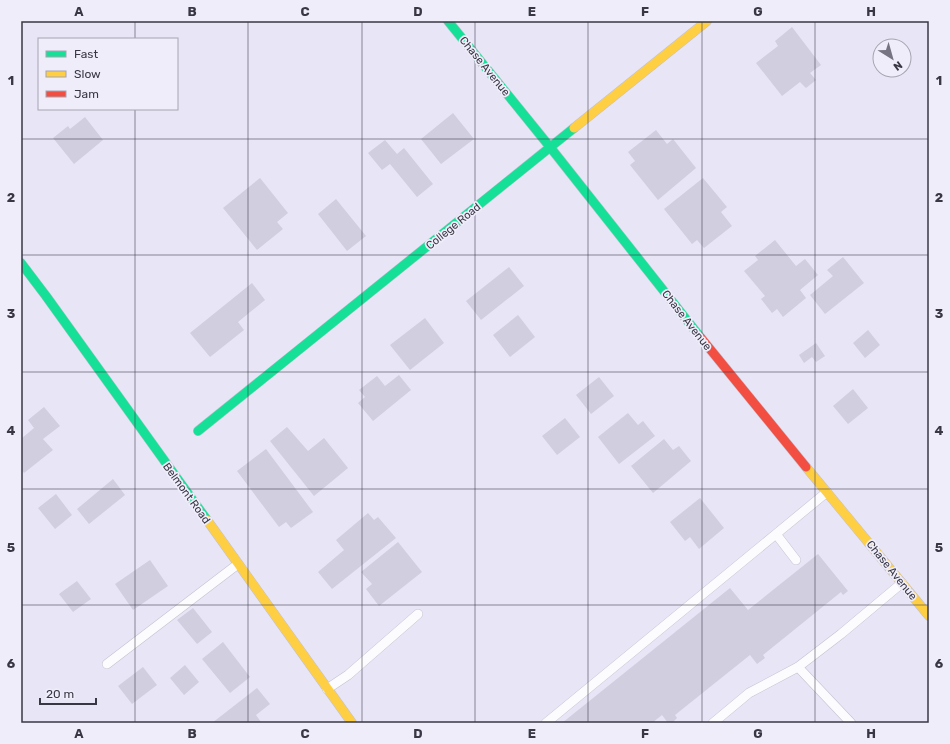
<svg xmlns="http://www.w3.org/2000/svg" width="950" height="744" viewBox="0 0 950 744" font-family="Rubik,sans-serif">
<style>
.building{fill:#d1cee0}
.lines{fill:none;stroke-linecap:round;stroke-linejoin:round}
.lane-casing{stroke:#c4c2cf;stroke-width:10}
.fast-casing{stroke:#c4c2cf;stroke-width:10}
.slow-casing{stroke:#c4c2cf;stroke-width:10}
.jam-casing{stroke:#c4c2cf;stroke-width:10}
.lane{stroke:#fcfbfe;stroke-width:9}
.fast{stroke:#16e098;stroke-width:9}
.slow{stroke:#ffcf43;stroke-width:9}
.jam{stroke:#f24e42;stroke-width:9}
.grid{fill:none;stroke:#383743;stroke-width:1;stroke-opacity:0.55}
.labels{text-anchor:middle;stroke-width:3.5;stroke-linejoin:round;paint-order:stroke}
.street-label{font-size:11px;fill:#383743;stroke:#efedfa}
.neatline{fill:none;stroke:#383743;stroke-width:1.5}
.grid-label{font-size:13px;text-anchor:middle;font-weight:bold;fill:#383743}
</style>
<rect width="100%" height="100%" fill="#e8e5f7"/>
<!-- building -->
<path class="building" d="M 792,27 L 821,65 L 810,73 L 816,80 L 806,88 L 800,82 L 782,96 L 756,63 L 778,46 L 775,41 Z
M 453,113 L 474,139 L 441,164 L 421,139 Z
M 85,117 L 103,140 L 74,164 L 53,138 L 68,126 L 70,129 Z
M 656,130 L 667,144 L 673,139 L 696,168 L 658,200 L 630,165 L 635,161 L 628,152 Z
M 385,140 L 397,154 L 404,148 L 433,184 L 417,197 L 390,164 L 382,170 L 368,153 Z
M 260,178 L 288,213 L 277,222 L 283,229 L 257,250 L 223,208 Z
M 703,178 L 727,207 L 721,212 L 732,226 L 704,248 L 697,240 L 692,244 L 664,209 Z
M 336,199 L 366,236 L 347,251 L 318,214 Z
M 775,240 L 796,266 L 805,259 L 818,275 L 800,290 L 806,298 L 783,317 L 777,309 L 772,313 L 761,299 L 765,296 L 744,271 L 758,260 L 755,256 Z
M 843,257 L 864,283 L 825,314 L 810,295 L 833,276 L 827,270 Z
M 509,267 L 524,286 L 481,320 L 466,301 Z
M 252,283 L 265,300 L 238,322 L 244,330 L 210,357 L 190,333 Z
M 518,315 L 535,337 L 510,357 L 493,335 Z
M 425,318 L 444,343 L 410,370 L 390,345 Z
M 868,330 L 880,345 L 865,358 L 853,343 Z
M 816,343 L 825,356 L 816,362 L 812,357 L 804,363 L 799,355 Z
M 399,375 L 411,390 L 373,421 L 358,403 L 365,397 L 359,390 L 377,376 L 385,386 Z
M 599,377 L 614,396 L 591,414 L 576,395 Z
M 853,389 L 868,408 L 848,424 L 833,406 Z
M 44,407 L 60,426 L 43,439 L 53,450 L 24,473 L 21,469 L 21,439 L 34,428 L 28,420 Z
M 628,413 L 638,425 L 643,421 L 655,436 L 619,464 L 598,437 Z
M 565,418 L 580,437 L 557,455 L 542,436 Z
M 287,427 L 308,451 L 324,438 L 348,468 L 314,496 L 270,441 Z
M 664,439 L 673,450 L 679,446 L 691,461 L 653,493 L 631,466 Z
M 266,449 L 313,512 L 291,528 L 286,522 L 279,527 L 237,471 Z
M 113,479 L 125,495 L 89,524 L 77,509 Z
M 56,494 L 72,515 L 55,529 L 38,508 Z
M 700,498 L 724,528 L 699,549 L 690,537 L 685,541 L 670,522 Z
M 368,513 L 374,520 L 378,517 L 396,538 L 332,589 L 318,572 L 344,550 L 336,540 Z
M 398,542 L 422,572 L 379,606 L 366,589 L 372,584 L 361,572 Z
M 818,554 L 848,591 L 843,595 L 841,592 L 763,655 L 765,658 L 757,664 L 750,655 L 675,715 L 677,718 L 672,723 L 668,723 L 662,715 L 652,723 L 562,723 L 730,588 L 748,610 Z
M 150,560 L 168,586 L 133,610 L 115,584 Z
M 77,581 L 91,599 L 73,612 L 59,594 Z
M 193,608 L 212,632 L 197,644 L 177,620 Z
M 223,642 L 250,677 L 230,693 L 202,659 Z
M 185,665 L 199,682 L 184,695 L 170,678 Z
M 143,667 L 157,685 L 132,704 L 118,686 Z
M 257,688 L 270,704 L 256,715 L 261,722 L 260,723 L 212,723 Z"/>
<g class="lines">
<defs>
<path id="lane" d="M 796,560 L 776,534 L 827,492
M 107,664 L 238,564
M 798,667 L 851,723
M 327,689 L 348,675 L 418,614
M 546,723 L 776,534
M 713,723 L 749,693 L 798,667 L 841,634 L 902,583"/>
<path id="fast" d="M 448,21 L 550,147 L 701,338
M 21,263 L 46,296 L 207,520
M 198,431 L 574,128"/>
<path id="slow" d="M 574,128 L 707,21
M 806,467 L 929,616
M 207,520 L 352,723"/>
<path id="jam" d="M 701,338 L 806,467"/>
</defs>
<!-- lane casing -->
<use href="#lane" class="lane-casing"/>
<!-- fast casing -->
<use href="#fast" class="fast-casing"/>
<!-- slow casing -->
<use href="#slow" class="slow-casing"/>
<!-- jam casing -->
<use href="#jam" class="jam-casing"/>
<!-- lane -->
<use href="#lane" class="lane"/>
<!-- fast -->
<use href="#fast" class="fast"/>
<!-- slow -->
<use href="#slow" class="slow"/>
<!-- jam -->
<use href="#jam" class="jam"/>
</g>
<!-- grid -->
<path class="grid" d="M 135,21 L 135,39M 248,21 L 248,723M 362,21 L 362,723M 475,21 L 475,723M 588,21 L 588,723M 702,21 L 702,723M 815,21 L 815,723M 135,109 L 135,723M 21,139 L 929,139M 21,255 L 929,255M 21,372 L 929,372M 21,489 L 929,489M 21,605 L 929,605"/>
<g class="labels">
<!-- street labels -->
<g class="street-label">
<text transform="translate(485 66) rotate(51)" y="4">Chase Avenue</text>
<text transform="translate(453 226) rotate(-39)" y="4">College Road</text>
<text transform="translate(687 320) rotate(52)" y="4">Chase Avenue</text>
<text transform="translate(187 493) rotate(54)" y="4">Belmont Road</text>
<text transform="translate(892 570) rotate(51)" y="4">Chase Avenue</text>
</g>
</g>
<!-- border -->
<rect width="950" height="744" fill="none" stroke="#efedfa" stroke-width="44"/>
<!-- legend -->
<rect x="38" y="38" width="140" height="72" fill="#efedfa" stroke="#a6a4b1"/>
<rect x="46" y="51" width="20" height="6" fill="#16e098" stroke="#a6a4b1"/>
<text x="74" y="58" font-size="12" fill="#383743">Fast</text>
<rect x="46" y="71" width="20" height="6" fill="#ffcf43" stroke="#a6a4b1"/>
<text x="74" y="78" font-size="12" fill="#383743">Slow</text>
<rect x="46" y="91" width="20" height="6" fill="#f24e42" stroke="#a6a4b1"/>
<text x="74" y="98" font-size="12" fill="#383743">Jam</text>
<!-- north arrow -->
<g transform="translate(892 58) rotate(143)"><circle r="19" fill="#efedfa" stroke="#a6a4b1"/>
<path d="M0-3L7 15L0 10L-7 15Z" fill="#767482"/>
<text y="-6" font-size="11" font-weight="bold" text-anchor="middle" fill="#383743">N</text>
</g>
<!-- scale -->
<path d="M40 698v6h56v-6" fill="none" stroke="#383743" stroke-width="2"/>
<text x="46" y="698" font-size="12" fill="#383743" stroke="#efedfa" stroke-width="3" paint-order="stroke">20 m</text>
<rect x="22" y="22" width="906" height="700" class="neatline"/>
<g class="grid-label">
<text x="79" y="16">A</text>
<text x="192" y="16">B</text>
<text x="305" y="16">C</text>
<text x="418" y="16">D</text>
<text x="532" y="16">E</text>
<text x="645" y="16">F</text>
<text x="758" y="16">G</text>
<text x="871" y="16">H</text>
<text x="11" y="85">1</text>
<text x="939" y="85">1</text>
<text x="11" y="202">2</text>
<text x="939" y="202">2</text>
<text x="11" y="318">3</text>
<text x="939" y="318">3</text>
<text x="11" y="435">4</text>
<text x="939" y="435">4</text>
<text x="11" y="552">5</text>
<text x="939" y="552">5</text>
<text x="11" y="668">6</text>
<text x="939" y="668">6</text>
<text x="79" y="738">A</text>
<text x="192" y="738">B</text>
<text x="305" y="738">C</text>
<text x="418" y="738">D</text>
<text x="532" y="738">E</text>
<text x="645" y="738">F</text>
<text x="758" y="738">G</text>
<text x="871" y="738">H</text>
</g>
</svg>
